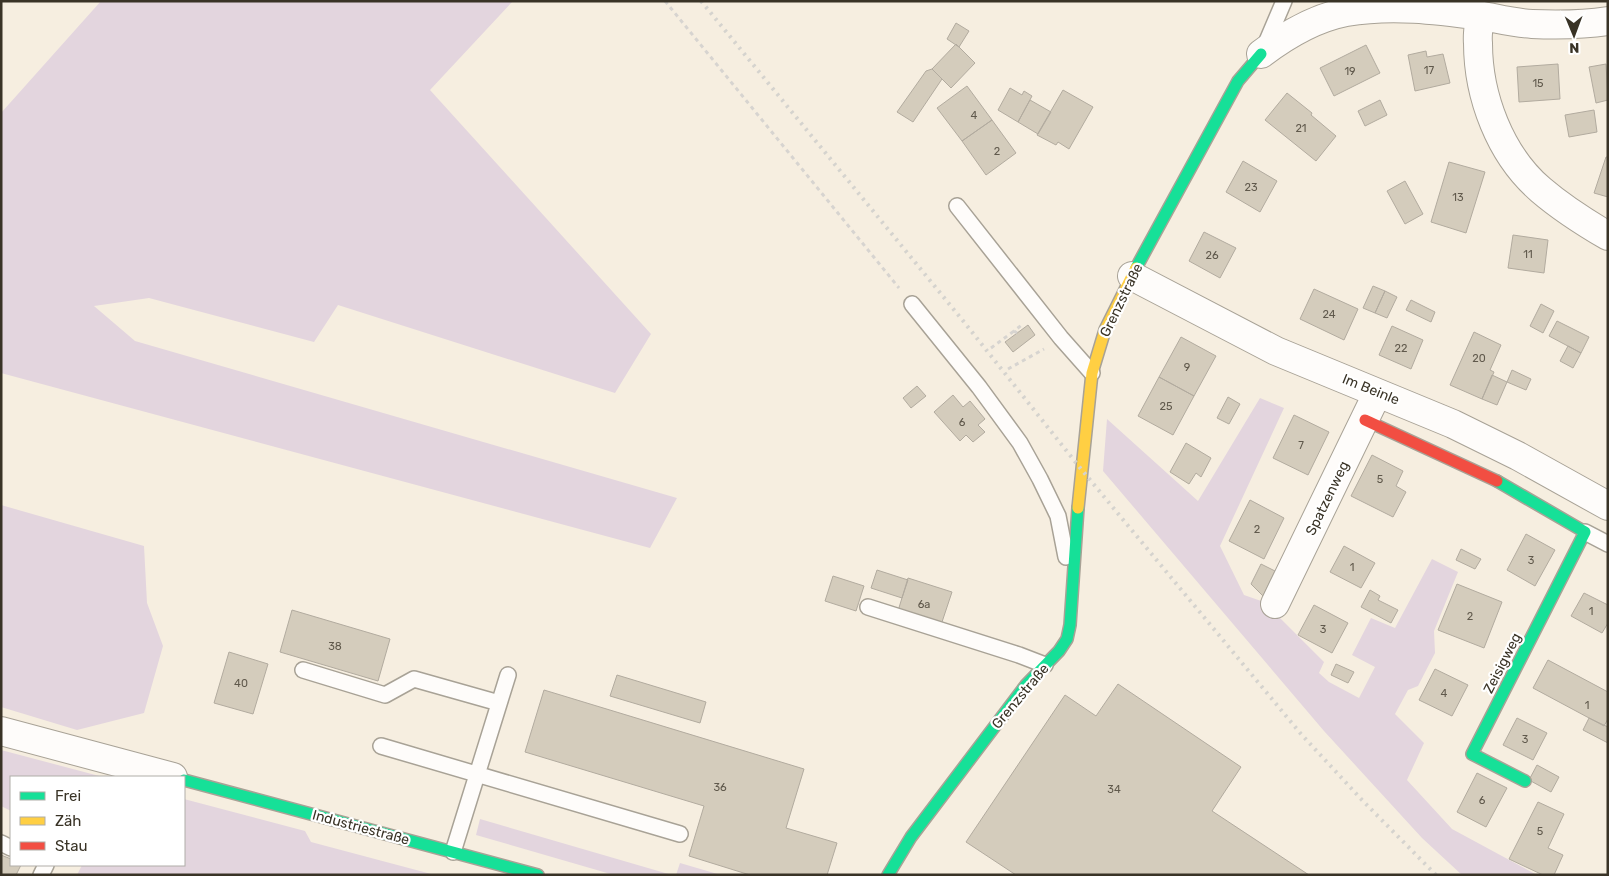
<svg xmlns="http://www.w3.org/2000/svg" width="1609" height="876" viewBox="0 0 1609 876" font-family="Rubik,sans-serif">
<style>
.green{fill:#e3d5de}
.building{fill:#d4ccbc;stroke:#b2ab9f}
.lines{fill:none;stroke-linecap:round;stroke-linejoin:round}
.lane-casing{stroke:#a8a296;stroke-width:18}
.street-casing{stroke:#a8a296;stroke-width:30}
.fast-casing{stroke:#a8a296;stroke-width:14}
.slow-casing{stroke:#a8a296;stroke-width:14}
.jam-casing{stroke:#a8a296;stroke-width:14}
.path{stroke:#d7d4d0;stroke-width:3;stroke-dasharray:4 4;stroke-linecap:butt}
.lane{stroke:#fefcfa;stroke-width:15}
.street{stroke:#fefcfa;stroke-width:28}
.fast{stroke:#16e098;stroke-width:11}
.slow{stroke:#ffcf43;stroke-width:11}
.jam{stroke:#f24e42;stroke-width:11}
.rail{stroke:#d5d3ce;stroke-width:4;stroke-dasharray:2.5 5;stroke-linecap:butt}
.labels{text-anchor:middle;stroke-width:4.5;stroke-linejoin:round;paint-order:stroke}
.number-label{font-size:11px;fill:#60594c}
.street-label{font-size:14px;fill:#393326;stroke:#fff}
</style>
<rect width="100%" height="100%" fill="#f6eee0"/>
<!-- green -->
<path class="green" d="M 101,1 L 513,1 L 430,90 L 651,334 L 615,393 L 338,305 L 314,342 L 149,298 L 94,306 L 135,341 L 677,498 L 650,548 L 1,373 L 1,113 Z
M 1260,398 L 1284,408 L 1220,546 L 1244,595 L 1264,602 L 1324,662 L 1319,673 L 1329,682 L 1359,698 L 1375,667 L 1352,655 L 1371,618 L 1395,628 L 1432,559 L 1458,572 L 1434,631 L 1435,653 L 1418,686 L 1408,690 L 1395,714 L 1424,743 L 1407,780 L 1452,829 L 1537,875 L 1462,875 L 1422,838 L 1324,731 L 1103,471 L 1107,419 L 1198,501 Z
M 1,505 L 144,546 L 147,603 L 163,646 L 144,713 L 77,730 L 1,707 Z
M 1,750 L 103,777 L 11,777 L 11,811 L 1,806 Z
M 184,799 L 305,831 L 311,842 L 435,875 L 77,875 L 82,865 L 184,865 Z
M 480,819 L 672,875 L 614,875 L 476,835 Z
M 680,863 L 721,875 L 676,875 Z"/>
<!-- building -->
<path class="building" d="M 956,23 L 969,31 L 959,47 L 947,39 Z
M 956,44 L 975,63 L 951,88 L 932,69 Z
M 1366,45 L 1380,73 L 1334,96 L 1320,68 Z
M 1426,51 L 1427,57 L 1443,54 L 1450,83 L 1415,91 L 1408,55 Z
M 1558,64 L 1560,99 L 1519,102 L 1517,67 Z
M 1606,64 L 1608,100 L 1596,103 L 1589,67 Z
M 932,69 L 942,79 L 913,122 L 897,112 L 926,71 Z
M 967,86 L 992,120 L 962,141 L 937,108 Z
M 1010,88 L 1022,95 L 1024,91 L 1032,96 L 1018,122 L 998,110 Z
M 1063,90 L 1093,107 L 1069,149 L 1058,142 L 1056,145 L 1037,135 Z
M 1287,93 L 1312,113 L 1311,115 L 1336,136 L 1316,161 L 1265,120 Z
M 1030,100 L 1051,112 L 1038,134 L 1018,122 Z
M 1380,100 L 1387,115 L 1365,126 L 1358,111 Z
M 1594,110 L 1597,132 L 1569,137 L 1565,115 Z
M 992,120 L 1016,153 L 986,175 L 962,141 Z
M 1606,157 L 1608,157 L 1608,197 L 1594,193 Z
M 1243,161 L 1277,181 L 1260,212 L 1226,192 Z
M 1449,162 L 1485,172 L 1466,233 L 1431,222 Z
M 1405,181 L 1423,214 L 1405,224 L 1387,191 Z
M 1204,232 L 1236,248 L 1220,278 L 1189,261 Z
M 1513,235 L 1548,240 L 1544,273 L 1508,268 Z
M 1373,286 L 1385,291 L 1375,313 L 1363,308 Z
M 1314,289 L 1358,309 L 1344,340 L 1300,319 Z
M 1385,291 L 1397,297 L 1387,318 L 1375,313 Z
M 1411,300 L 1435,312 L 1431,322 L 1406,310 Z
M 1541,304 L 1554,311 L 1543,333 L 1530,326 Z
M 1557,321 L 1589,337 L 1581,353 L 1549,336 Z
M 1028,325 L 1035,335 L 1013,352 L 1005,342 Z
M 1392,326 L 1423,340 L 1411,369 L 1379,355 Z
M 1474,332 L 1501,345 L 1490,370 L 1494,372 L 1482,399 L 1450,385 Z
M 1181,337 L 1216,356 L 1194,396 L 1159,377 Z
M 1568,346 L 1581,353 L 1573,368 L 1560,361 Z
M 1512,370 L 1531,379 L 1526,390 L 1507,382 Z
M 1492,375 L 1507,382 L 1497,405 L 1482,399 Z
M 1159,377 L 1194,396 L 1173,435 L 1138,416 Z
M 917,386 L 926,396 L 911,408 L 903,398 Z
M 953,395 L 963,407 L 970,401 L 985,419 L 978,425 L 985,432 L 973,442 L 966,435 L 960,441 L 934,412 Z
M 1228,397 L 1240,404 L 1229,424 L 1217,418 Z
M 1294,415 L 1329,432 L 1308,475 L 1273,458 Z
M 1186,443 L 1211,458 L 1201,477 L 1196,473 L 1189,484 L 1170,472 Z
M 1372,455 L 1403,471 L 1396,486 L 1406,492 L 1393,517 L 1351,496 Z
M 1250,500 L 1284,518 L 1264,559 L 1229,541 Z
M 1526,534 L 1555,550 L 1535,586 L 1507,570 Z
M 1344,546 L 1375,563 L 1361,588 L 1330,572 Z
M 1461,549 L 1481,559 L 1475,569 L 1456,560 Z
M 1261,564 L 1275,571 L 1263,596 L 1251,584 Z
M 877,570 L 908,580 L 902,598 L 871,588 Z
M 833,576 L 864,586 L 856,611 L 825,601 Z
M 908,578 L 952,592 L 941,625 L 898,611 Z
M 1457,584 L 1502,602 L 1484,648 L 1438,630 Z
M 1370,590 L 1380,596 L 1378,600 L 1398,610 L 1391,623 L 1361,607 Z
M 1584,593 L 1608,605 L 1608,623 L 1602,633 L 1571,616 Z
M 1314,605 L 1348,623 L 1332,653 L 1298,635 Z
M 292,610 L 390,639 L 378,681 L 280,652 Z
M 229,652 L 268,664 L 253,714 L 214,703 Z
M 1548,660 L 1608,692 L 1608,719 L 1604,726 L 1533,688 Z
M 1336,664 L 1354,672 L 1348,683 L 1331,675 Z
M 1435,669 L 1468,685 L 1452,716 L 1419,700 Z
M 617,675 L 706,702 L 700,723 L 610,696 Z
M 1118,684 L 1241,767 L 1212,811 L 1309,875 L 1016,875 L 966,842 L 1065,695 L 1096,716 Z
M 544,690 L 804,769 L 786,828 L 837,843 L 827,875 L 750,875 L 689,856 L 704,806 L 525,752 Z
M 1517,718 L 1547,733 L 1533,760 L 1503,745 Z
M 1589,718 L 1608,727 L 1608,743 L 1583,730 Z
M 1537,765 L 1559,777 L 1551,792 L 1529,780 Z
M 1477,773 L 1507,788 L 1486,827 L 1457,812 Z
M 1538,802 L 1564,814 L 1548,848 L 1563,855 L 1554,875 L 1543,875 L 1509,859 Z
M 1,855 L 11,859 L 11,865 L 21,865 L 16,875 L 1,875 Z"/>
<g class="lines">
<defs>
<path id="lane" d="M 1264,48 L 1284,1
M 957,206 L 1061,338 L 1092,373
M 912,304 L 979,387 L 1020,443 L 1040,479 L 1058,516 L 1066,557
M 1585,532 L 1608,544
M 868,607 L 1019,655 L 1045,665
M 303,670 L 385,695 L 414,679 L 499,703
M 381,746 L 680,834
M 1,843 L 11,848
M 453,852 L 508,675
M 41,875 L 46,865"/>
<path id="street" d="M 1480,16 C 1479,25 1477,34 1478,43 C 1478,96 1500,155 1541,190 C 1562,208 1584,222 1608,236
M 1261,54 C 1286,35 1315,18 1346,12 C 1392,4 1437,10 1483,16 C 1499,19 1515,23 1532,24 C 1557,25 1582,25 1608,21
M 1132,276 L 1276,351 L 1453,424 L 1518,456 L 1608,506
M 1275,604 L 1375,398
M 1,731 L 173,777"/>
<path id="fast" d="M 1136,268 L 1238,81 L 1261,54
M 1497,481 L 1585,532 L 1472,754 L 1525,781
M 184,780 L 538,875
M 888,875 L 911,837 L 1026,685 L 1059,651 L 1067,639 L 1070,625 L 1078,508"/>
<path id="slow" d="M 1078,508 L 1092,373 L 1105,330 L 1136,268"/>
<path id="jam" d="M 1365,420 L 1497,481"/>
</defs>
<!-- lane casing -->
<use href="#lane" class="lane-casing"/>
<!-- street casing -->
<use href="#street" class="street-casing"/>
<!-- fast casing -->
<use href="#fast" class="fast-casing"/>
<!-- slow casing -->
<use href="#slow" class="slow-casing"/>
<!-- jam casing -->
<use href="#jam" class="jam-casing"/>
<!-- path -->
<path class="path" d="M 665,1 L 899,288
M 1017,333 L 1014,331 L 1023,324
M 991,348 L 1014,331
M 1008,369 L 1044,349"/>
<!-- lane -->
<use href="#lane" class="lane"/>
<!-- street -->
<use href="#street" class="street"/>
<!-- fast -->
<use href="#fast" class="fast"/>
<!-- slow -->
<use href="#slow" class="slow"/>
<!-- jam -->
<use href="#jam" class="jam"/>
<!-- rail -->
<path class="rail" d="M 701,1 L 964,322 L 1081,469 L 1301,734 L 1362,800 L 1436,875"/>
</g>
<g class="labels">
<!-- number labels -->
<g class="number-label">
<text x="1429" y="74">17</text>
<text x="1350" y="75">19</text>
<text x="1538" y="87">15</text>
<text x="974" y="119">4</text>
<text x="1301" y="132">21</text>
<text x="997" y="155">2</text>
<text x="1251" y="191">23</text>
<text x="1458" y="201">13</text>
<text x="1528" y="258">11</text>
<text x="1212" y="259">26</text>
<text x="1329" y="318">24</text>
<text x="1401" y="352">22</text>
<text x="1479" y="362">20</text>
<text x="1187" y="371">9</text>
<text x="1166" y="410">25</text>
<text x="962" y="426">6</text>
<text x="1301" y="449">7</text>
<text x="1380" y="483">5</text>
<text x="1257" y="533">2</text>
<text x="1531" y="564">3</text>
<text x="1352" y="571">1</text>
<text x="924" y="608">6a</text>
<text x="1591" y="615">1</text>
<text x="1470" y="620">2</text>
<text x="1323" y="633">3</text>
<text x="335" y="650">38</text>
<text x="241" y="687">40</text>
<text x="1444" y="697">4</text>
<text x="1587" y="709">1</text>
<text x="1525" y="743">3</text>
<text x="720" y="791">36</text>
<text x="1114" y="793">34</text>
<text x="1482" y="804">6</text>
<text x="1540" y="835">5</text>
</g>
<!-- street labels -->
<g class="street-label">
<text transform="translate(1121 300) rotate(-64)" y="5">Grenzstraße</text>
<text transform="translate(1371 389) rotate(22)" y="5">Im Beinle</text>
<text transform="translate(1327 498) rotate(-64)" y="5">Spatzenweg</text>
<text transform="translate(1502 663) rotate(-63)" y="5">Zeisigweg</text>
<text transform="translate(1020 696) rotate(-50)" y="5">Grenzstraße</text>
<text transform="translate(361 827) rotate(15)" y="5">Industriestraße</text>
</g>
</g>
<!-- border -->
<rect width="1609" height="876" fill="none" stroke="#393326" stroke-width="5"/>
<!-- legend -->
<rect x="10" y="776" width="175" height="90" fill="#ffffff" stroke="#b0ada8"/>
<rect x="20" y="792" width="25" height="8" fill="#16e098" stroke="#b0ada8"/>
<text x="55" y="801" font-size="15" fill="#393326">Frei</text>
<rect x="20" y="817" width="25" height="8" fill="#ffcf43" stroke="#b0ada8"/>
<text x="55" y="826" font-size="15" fill="#393326">Zäh</text>
<rect x="20" y="842" width="25" height="8" fill="#f24e42" stroke="#b0ada8"/>
<text x="55" y="851" font-size="15" fill="#393326">Stau</text>
<!-- north arrow -->
<g transform="translate(1574 35) rotate(179)" stroke="#ffffff" stroke-width="4" paint-order="stroke">
<path d="M0-4L9 19L0 12L-9 19Z" fill="#393326"/>
<text y="-8" font-size="14" font-weight="bold" text-anchor="middle" fill="#393326">N</text>
</g>
</svg>
